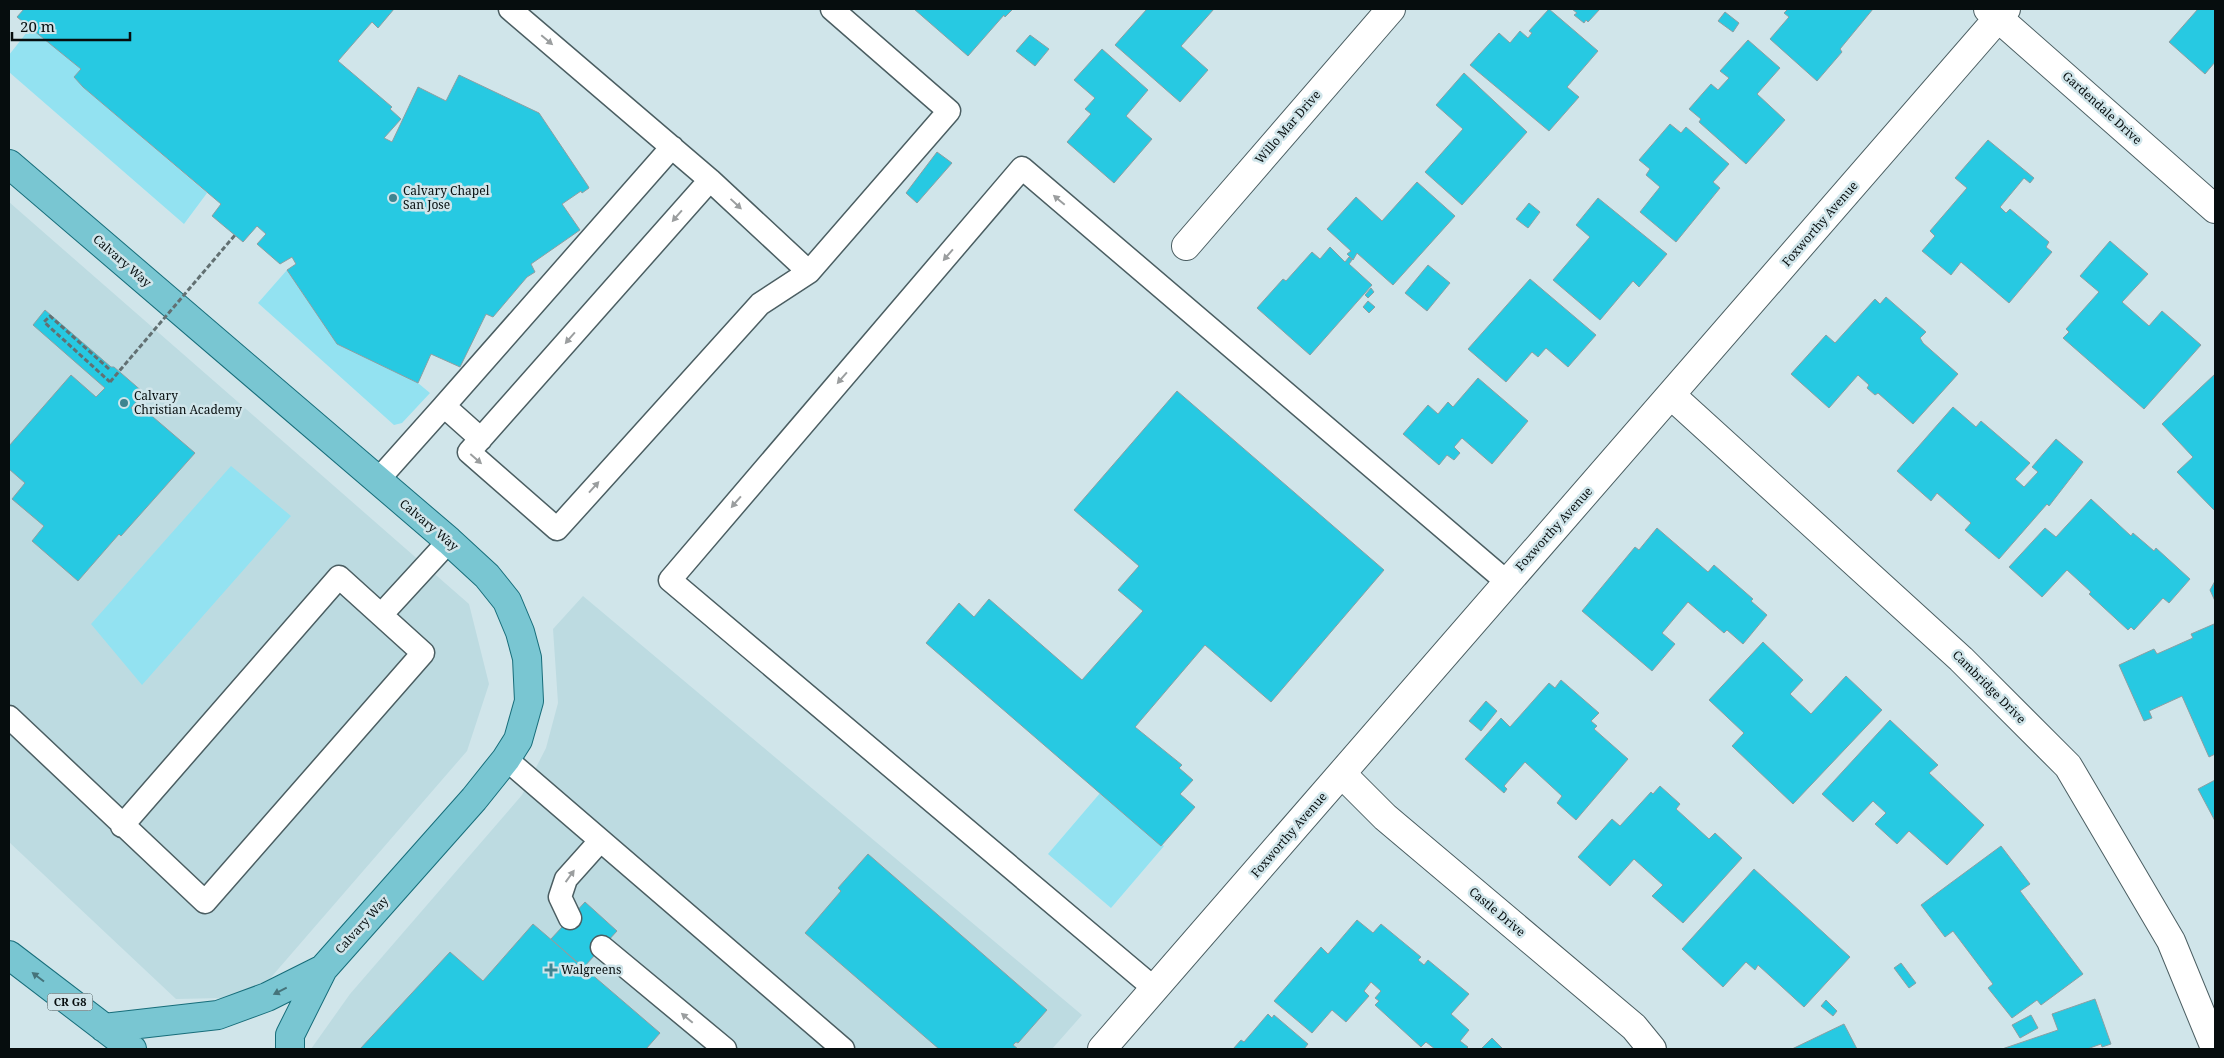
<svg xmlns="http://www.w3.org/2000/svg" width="2224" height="1058" viewBox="0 0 2224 1058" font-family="'Noto Serif',serif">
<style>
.built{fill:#bddbe1}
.green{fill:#93e2f1}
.building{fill:#27c9e2;stroke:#8b9fa3}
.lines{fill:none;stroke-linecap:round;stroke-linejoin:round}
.service-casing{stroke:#4b5e62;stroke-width:25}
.minor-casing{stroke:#4b5e62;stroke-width:30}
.tertiary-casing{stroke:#4b5e62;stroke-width:30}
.primary-casing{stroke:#176d7a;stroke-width:30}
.path{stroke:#627072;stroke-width:3;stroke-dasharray:5 2.5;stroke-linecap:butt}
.service{stroke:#fff;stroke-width:22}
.minor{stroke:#fff;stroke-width:28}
.tertiary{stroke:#fff;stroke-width:28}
.primary{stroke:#79c6d2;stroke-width:28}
.path-bridge{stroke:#627072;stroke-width:3;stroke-dasharray:5 2.5;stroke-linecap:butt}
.oneway{fill:#9b9e9f}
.oneway2{fill:#45737a}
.poi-dot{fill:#3e8490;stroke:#d0e5ea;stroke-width:2}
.labels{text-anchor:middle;stroke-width:5;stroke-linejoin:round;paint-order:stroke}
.shield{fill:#d0e5ea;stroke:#434e50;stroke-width:1}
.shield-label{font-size:11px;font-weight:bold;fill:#060d0e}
.street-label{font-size:12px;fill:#060d0e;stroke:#d0e5ea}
.poi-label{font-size:12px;fill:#060d0e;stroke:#d0e5ea;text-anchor:start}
</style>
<rect width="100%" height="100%" fill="#d0e5ea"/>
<!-- built -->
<path class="built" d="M 9,202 L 469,604 L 489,684 L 467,751 L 267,982 L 224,998 L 176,999 L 9,842 Z
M 583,596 L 1082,1015 L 1052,1049 L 311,1049 L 350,994 L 522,795 L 546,748 L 558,703 L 553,629 Z"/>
<!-- green -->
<path class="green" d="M 31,27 L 81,69 L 75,77 L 83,87 L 207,193 L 184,224 L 9,72 L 9,55 Z
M 287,270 L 337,344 L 418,383 L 430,393 L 402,423 L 394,425 L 258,303 Z
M 231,466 L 291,516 L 142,685 L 91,624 Z
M 1101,792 L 1164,846 L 1111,908 L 1048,854 Z"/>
<!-- building -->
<path class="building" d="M 24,9 L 394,9 L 378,28 L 372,22 L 338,61 L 392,107 L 390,109 L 401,119 L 384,138 L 392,142 L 418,87 L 446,101 L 459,75 L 539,113 L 588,186 L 589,188 L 582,193 L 581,191 L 562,204 L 580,230 L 531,264 L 535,272 L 527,277 L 493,317 L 486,314 L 460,367 L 431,354 L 418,383 L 337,344 L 287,270 L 296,264 L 292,257 L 280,264 L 257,244 L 266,234 L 257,226 L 243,242 L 212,216 L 221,204 L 83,87 L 74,77 L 81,69 L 17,17 Z
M 914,9 L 1013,9 L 1005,17 L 1004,15 L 968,56 Z
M 1147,9 L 1214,9 L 1181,46 L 1208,70 L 1180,102 L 1115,45 Z
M 1549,9 L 1598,51 L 1567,87 L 1579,97 L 1549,131 L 1470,65 L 1499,33 L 1510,43 L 1520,31 L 1528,38 L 1532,33 L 1529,31 Z
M 1572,9 L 1600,9 L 1588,22 L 1586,20 L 1584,23 L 1574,15 L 1577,13 Z
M 1788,9 L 1873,9 L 1840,49 L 1842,52 L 1817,81 L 1770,39 L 1789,17 L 1784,13 Z
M 2198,9 L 2215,9 L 2215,62 L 2205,74 L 2169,42 Z
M 1725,12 L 1739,23 L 1733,32 L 1718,21 Z
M 1030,35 L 1049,49 L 1035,66 L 1016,51 Z
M 1748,40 L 1780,68 L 1757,94 L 1785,120 L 1746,164 L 1699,122 L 1701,119 L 1689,109 L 1711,84 L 1718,90 L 1729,78 L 1720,71 Z
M 1102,49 L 1148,90 L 1126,116 L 1152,139 L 1114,183 L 1067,142 L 1091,114 L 1085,109 L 1095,98 L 1074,80 Z
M 1464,73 L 1527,132 L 1462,205 L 1425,172 L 1463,129 L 1436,105 Z
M 1670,124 L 1681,133 L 1686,127 L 1729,164 L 1713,182 L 1720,188 L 1676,242 L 1640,212 L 1660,187 L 1646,175 L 1650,169 L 1639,160 Z
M 1988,140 L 2034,178 L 2030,183 L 2024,178 L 2000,207 L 2006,213 L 2010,209 L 2049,242 L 2046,247 L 2052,252 L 2009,303 L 1961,262 L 1951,275 L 1922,251 L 1935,236 L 1930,231 L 1967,188 L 1955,178 Z
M 937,152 L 952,163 L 917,203 L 906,193 Z
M 1417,182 L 1455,216 L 1393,285 L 1357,253 L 1353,260 L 1347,254 L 1351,251 L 1327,229 L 1356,197 L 1382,221 Z
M 1598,198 L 1667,254 L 1639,287 L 1633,281 L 1600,320 L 1553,280 L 1590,237 L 1576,225 Z
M 1529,203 L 1540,212 L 1528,228 L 1516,219 Z
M 2110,241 L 2148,274 L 2122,302 L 2149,326 L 2162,311 L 2201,345 L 2144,409 L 2063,338 L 2069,332 L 2066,329 L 2099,292 L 2080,276 Z
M 1330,247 L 1345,262 L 1349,257 L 1352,260 L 1349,264 L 1372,285 L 1310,355 L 1257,308 L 1283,279 L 1286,281 L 1312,252 L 1320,259 Z
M 1428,265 L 1450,283 L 1427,311 L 1405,293 Z
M 1530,279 L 1596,335 L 1568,367 L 1546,348 L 1538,357 L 1532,352 L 1506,382 L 1468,349 Z
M 1371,288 L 1374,292 L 1368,298 L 1365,295 Z
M 1886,297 L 1926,332 L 1920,338 L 1923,343 L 1958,374 L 1913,424 L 1878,393 L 1875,395 L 1867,388 L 1869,385 L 1858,375 L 1829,408 L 1791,374 L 1826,335 L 1835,343 L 1875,299 L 1880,304 Z
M 1368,301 L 1375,307 L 1369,313 L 1363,307 Z
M 45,310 L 111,367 L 114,367 L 144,393 L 131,408 L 141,417 L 146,411 L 195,453 L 121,536 L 119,534 L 78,581 L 32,541 L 44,526 L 12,499 L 25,483 L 9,469 L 9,446 L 71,375 L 96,397 L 105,388 L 33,325 Z
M 2215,374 L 2215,511 L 2177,472 L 2193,457 L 2162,424 Z
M 1478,378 L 1528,421 L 1492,464 L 1462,438 L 1454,447 L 1460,453 L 1454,460 L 1447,455 L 1439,465 L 1403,434 L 1428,405 L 1438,414 L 1448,402 L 1453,407 Z
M 1177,391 L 1384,570 L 1271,702 L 1205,645 L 1135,727 L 1182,765 L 1179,768 L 1193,780 L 1180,794 L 1195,807 L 1161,846 L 926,643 L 959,603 L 974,617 L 989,599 L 1082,680 L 1143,611 L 1118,590 L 1139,566 L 1074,510 Z
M 1953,407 L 1976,427 L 1981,421 L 2030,463 L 2015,479 L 2024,487 L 2038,472 L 2032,467 L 2056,439 L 2083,462 L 2049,506 L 2047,504 L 1999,559 L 1965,530 L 1971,523 L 1937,493 L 1931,501 L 1897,471 Z
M 2091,499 L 2131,536 L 2133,533 L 2154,551 L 2156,548 L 2190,579 L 2169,603 L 2163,598 L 2134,630 L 2131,627 L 2128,630 L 2089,594 L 2091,592 L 2067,570 L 2042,597 L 2009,567 L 2045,528 L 2056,537 Z
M 1657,528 L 1708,572 L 1714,565 L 1753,599 L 1751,601 L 1767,615 L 1743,644 L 1727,630 L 1724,633 L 1688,602 L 1662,633 L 1675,644 L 1652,671 L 1582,611 L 1635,547 L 1639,550 Z
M 2215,581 L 2215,601 L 2210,590 Z
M 2214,624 L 2215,754 L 2209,757 L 2182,696 L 2149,711 L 2152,718 L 2144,721 L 2119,665 L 2154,649 L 2157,654 L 2193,638 L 2191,634 Z
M 1763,642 L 1803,680 L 1790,694 L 1811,714 L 1846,676 L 1882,710 L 1793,804 L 1732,746 L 1744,733 L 1709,700 Z
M 1561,680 L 1599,713 L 1591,721 L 1597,726 L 1594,729 L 1628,759 L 1576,820 L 1557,803 L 1562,796 L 1525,762 L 1504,786 L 1507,789 L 1504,793 L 1465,759 L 1501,718 L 1510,727 L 1549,683 L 1555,688 Z
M 1486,701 L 1497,711 L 1481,731 L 1469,721 Z
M 1890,720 L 1938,765 L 1929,773 L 1984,825 L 1947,865 L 1909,831 L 1897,844 L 1875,824 L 1886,813 L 1873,801 L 1853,822 L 1822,794 Z
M 2215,780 L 2215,821 L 2198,789 Z
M 1660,786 L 1680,804 L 1676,809 L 1709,839 L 1715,833 L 1742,858 L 1683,923 L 1652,896 L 1663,885 L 1634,859 L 1610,886 L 1578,857 L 1612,819 L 1620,826 L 1651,792 L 1653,794 Z
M 2001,846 L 2030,884 L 2020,891 L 2083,974 L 2041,1005 L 2037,1000 L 2012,1018 L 1988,988 L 1993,984 L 1953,931 L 1945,937 L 1921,905 Z
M 868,854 L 1047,1010 L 1018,1043 L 1016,1042 L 1013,1045 L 1018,1049 L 939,1049 L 805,933 L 841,891 L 838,888 Z
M 1754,869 L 1850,957 L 1804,1007 L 1758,965 L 1755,970 L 1746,962 L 1723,987 L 1682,949 Z
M 585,902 L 617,931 L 583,968 L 551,939 Z
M 1357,920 L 1373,933 L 1381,924 L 1421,957 L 1418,960 L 1424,965 L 1428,960 L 1469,994 L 1451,1014 L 1469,1030 L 1460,1041 L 1468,1047 L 1466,1049 L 1435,1049 L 1426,1042 L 1421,1047 L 1375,1005 L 1379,1001 L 1375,998 L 1381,991 L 1371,982 L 1364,991 L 1369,996 L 1346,1022 L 1332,1010 L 1312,1033 L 1274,1001 L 1321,947 L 1328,954 Z
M 533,924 L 660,1033 L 646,1049 L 360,1049 L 450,952 L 483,981 Z
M 1901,963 L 1916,983 L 1909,988 L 1894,968 Z
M 2095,999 L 2111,1044 L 2102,1047 L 2101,1044 L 2087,1049 L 2002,1049 L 2058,1030 L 2052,1014 Z
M 1826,1000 L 1837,1011 L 1833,1016 L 1821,1006 Z
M 1268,1014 L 1272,1018 L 1274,1015 L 1308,1044 L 1304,1049 L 1233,1049 L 1241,1040 L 1244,1042 Z
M 2031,1015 L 2038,1028 L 2020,1038 L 2012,1025 Z
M 1844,1024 L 1857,1049 L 1792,1049 Z
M 1492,1038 L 1503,1049 L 1481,1049 Z"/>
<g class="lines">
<defs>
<path id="service" d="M 510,9 L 710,180 L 809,272
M 710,180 L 469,452 L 557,529 L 760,304 L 809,272 L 949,111 L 832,9
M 444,406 L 672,147
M 377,481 L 444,406 L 481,439
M 381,615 L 449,541
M 9,717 L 205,902 L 423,653 L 339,577 L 122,826
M 506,759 L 843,1049
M 570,918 L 560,897 L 566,879 L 600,841
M 602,947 L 725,1049
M 1155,989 L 670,580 L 1022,168 L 1507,582"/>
<path id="minor" d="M 1988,9 L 2215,209
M 1186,246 L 1391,9
M 1672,396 L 1961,659 L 2068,766 L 2171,941 L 2215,1048
M 1342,774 L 1385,817 L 1634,1027 L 1652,1049"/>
<path id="tertiary" d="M 1102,1049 L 2006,9"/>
<path id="primary" d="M 9,164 L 449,541 L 487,576 L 507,601 L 520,632 L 527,658 L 529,701 L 518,740 L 506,759 L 474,799 L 323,969 L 290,1035 L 290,1049
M 9,955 L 132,1049
M 104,1028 L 218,1015 L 267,997 L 323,969"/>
</defs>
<!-- service casing -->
<use href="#service" class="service-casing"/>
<!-- minor casing -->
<use href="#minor" class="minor-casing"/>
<!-- tertiary casing -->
<use href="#tertiary" class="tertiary-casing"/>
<!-- primary casing -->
<use href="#primary" class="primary-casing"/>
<!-- path -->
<path class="path" d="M 109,369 L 50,316 L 44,322 L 110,382"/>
<!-- service -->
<use href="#service" class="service"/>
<!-- minor -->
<use href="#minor" class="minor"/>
<!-- tertiary -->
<use href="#tertiary" class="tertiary"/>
<!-- primary -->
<use href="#primary" class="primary"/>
<!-- path-bridge -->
<path class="path-bridge" d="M 110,382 L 235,235"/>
</g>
<!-- one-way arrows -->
<defs><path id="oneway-solid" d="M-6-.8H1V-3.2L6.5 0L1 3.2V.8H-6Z" transform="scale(1.25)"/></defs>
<g class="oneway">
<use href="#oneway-solid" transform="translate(547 40) rotate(40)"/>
<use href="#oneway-solid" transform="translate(1059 200) rotate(-140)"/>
<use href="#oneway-solid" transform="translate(736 204) rotate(43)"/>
<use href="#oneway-solid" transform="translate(677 216) rotate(131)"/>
<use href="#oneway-solid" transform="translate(948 255) rotate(131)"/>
<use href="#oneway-solid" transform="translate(570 338) rotate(131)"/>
<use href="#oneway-solid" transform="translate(842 378) rotate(131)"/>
<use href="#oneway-solid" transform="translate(476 459) rotate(41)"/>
<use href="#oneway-solid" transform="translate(594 487) rotate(-48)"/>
<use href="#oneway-solid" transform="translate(736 502) rotate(131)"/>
<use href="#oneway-solid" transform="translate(570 876) rotate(-54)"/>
<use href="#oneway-solid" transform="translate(687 1018) rotate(-140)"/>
</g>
<g class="oneway2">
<use href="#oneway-solid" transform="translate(38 977) rotate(-143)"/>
<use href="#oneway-solid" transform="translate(280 991) rotate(153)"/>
</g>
<!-- markers -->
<g class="poi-dot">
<circle cx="393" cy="198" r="5"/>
<circle cx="124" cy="403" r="5"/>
<path d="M548.5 962.5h5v5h5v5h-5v5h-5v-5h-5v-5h5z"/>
</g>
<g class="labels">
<!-- shield labels -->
<rect class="shield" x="47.5" y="993.5" width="45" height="17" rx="4"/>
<g class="shield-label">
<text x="70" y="1006">CR G8</text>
</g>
<!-- street labels -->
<g class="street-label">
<text transform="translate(2102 108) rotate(42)" y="4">Gardendale Drive</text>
<text transform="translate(1288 127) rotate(-49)" y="4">Willo Mar Drive</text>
<text transform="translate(1820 224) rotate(-49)" y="4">Foxworthy Avenue</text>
<text transform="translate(122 261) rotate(41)" y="4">Calvary Way</text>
<text transform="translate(429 525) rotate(40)" y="4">Calvary Way</text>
<text transform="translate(1554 529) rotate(-48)" y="4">Foxworthy Avenue</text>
<text transform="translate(1989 687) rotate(45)" y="4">Cambridge Drive</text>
<text transform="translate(1289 835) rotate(-49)" y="4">Foxworthy Avenue</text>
<text transform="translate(1497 912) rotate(40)" y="4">Castle Drive</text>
<text transform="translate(362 925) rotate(-48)" y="4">Calvary Way</text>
</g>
<!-- poi labels -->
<g class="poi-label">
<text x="403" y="195">Calvary Chapel<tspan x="403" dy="14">San Jose</tspan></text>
<text x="134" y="400">Calvary<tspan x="134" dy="14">Christian Academy</tspan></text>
<text x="561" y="974">Walgreens</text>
</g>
</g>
<!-- border -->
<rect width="2224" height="1058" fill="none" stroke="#060d0e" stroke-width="20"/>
<!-- scale -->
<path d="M12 32v8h118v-8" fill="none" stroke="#060d0e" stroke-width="2.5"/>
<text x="20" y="32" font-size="15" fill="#060d0e" stroke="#d0e5ea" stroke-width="4" paint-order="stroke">20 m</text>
</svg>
